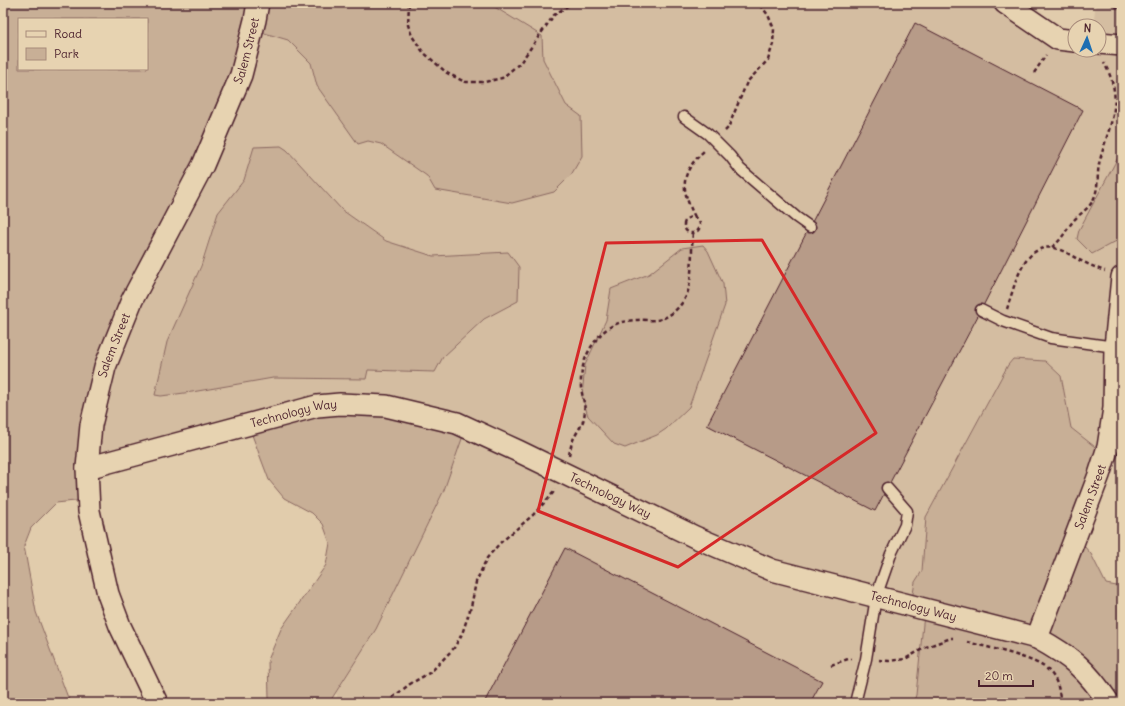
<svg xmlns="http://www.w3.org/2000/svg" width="1125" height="706" viewBox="0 0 1125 706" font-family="Delius,sans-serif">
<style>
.built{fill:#d4bda1;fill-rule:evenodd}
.green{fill:#c8af96;stroke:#896760;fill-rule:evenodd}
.building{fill:#b79b88;stroke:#4a1f2b}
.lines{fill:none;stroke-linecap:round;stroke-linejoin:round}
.service-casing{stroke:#4a1f2b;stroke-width:13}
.minor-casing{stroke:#4a1f2b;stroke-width:24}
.path{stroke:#4a1f2b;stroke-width:2.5;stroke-dasharray:4 3;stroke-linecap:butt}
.service{stroke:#e7d3b1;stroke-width:10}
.minor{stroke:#e7d3b1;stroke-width:21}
.marked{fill:none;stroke:#d62828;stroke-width:3;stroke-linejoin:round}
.labels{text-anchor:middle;stroke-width:4;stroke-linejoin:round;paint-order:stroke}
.street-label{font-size:12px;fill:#4a1f2b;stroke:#e7d3b1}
</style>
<rect width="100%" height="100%" fill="#e1ccac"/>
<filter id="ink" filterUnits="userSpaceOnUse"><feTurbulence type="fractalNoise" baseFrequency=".025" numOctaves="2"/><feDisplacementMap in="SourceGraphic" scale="8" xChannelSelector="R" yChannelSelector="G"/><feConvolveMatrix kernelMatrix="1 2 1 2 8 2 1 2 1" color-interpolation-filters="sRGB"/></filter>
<g filter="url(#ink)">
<!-- built -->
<path class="built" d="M 488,3 L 1031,3 L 1067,36 L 1075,50 L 1099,50 L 1099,26 L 1093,26 L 1096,3 L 1122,3 L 1122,150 L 1079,230 L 1092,254 L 1122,238 L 1122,301 L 1104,454 L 1071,428 L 1061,376 L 1045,361 L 1013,359 L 1008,365 L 926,517 L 922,571 L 915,582 L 924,613 L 916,695 L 913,703 L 339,703 L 336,693 L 376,629 L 444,490 L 321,402 L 96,470 L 114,340 L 251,29 L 288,40 L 311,63 L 317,86 L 368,141 L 381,144 L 427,176 L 435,190 L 566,105 L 543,59 L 542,36 ZM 254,147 L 287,150 L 342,210 L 386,241 L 433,256 L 508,252 L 518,301 L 484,319 L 443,357 L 435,372 L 368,370 L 366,379 L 273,378 L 192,392 L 161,396 L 155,395 L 218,213 L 244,180 ZM 649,274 L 689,407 L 666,429 L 657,435 L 582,396 L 585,365 L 606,320 L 611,289 Z"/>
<!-- green -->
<path class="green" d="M 3,3 L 488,3 L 542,36 L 543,59 L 566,105 L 581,116 L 582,156 L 571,175 L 554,192 L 512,203 L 435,190 L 427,176 L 381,144 L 368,141 L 358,144 L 317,86 L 311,63 L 288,40 L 251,29 L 240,80 L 114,340 L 96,470 L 94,499 L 56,503 L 31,528 L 24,546 L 36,612 L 70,703 L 3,703 ZM 19,19 L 147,19 L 147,69 L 19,69 Z
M 281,146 L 287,150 L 342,210 L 386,241 L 433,256 L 508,252 L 519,267 L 518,301 L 484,319 L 443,357 L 435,372 L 368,370 L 366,379 L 273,378 L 192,392 L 161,396 L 155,395 L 167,342 L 201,266 L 218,213 L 244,180 L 254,147 Z
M 1122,150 L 1122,238 L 1092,254 L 1077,239 L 1079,230 Z
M 703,245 L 708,251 L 723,284 L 725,305 L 689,407 L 666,429 L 657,435 L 625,448 L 614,444 L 588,416 L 582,396 L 585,365 L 606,320 L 611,289 L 649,274 L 682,248 Z
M 1013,359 L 1045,361 L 1061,376 L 1071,428 L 1104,454 L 1075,536 L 1091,554 L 1106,584 L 1122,587 L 1122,703 L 913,703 L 916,695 L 924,614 L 911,605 L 915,582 L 922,571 L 926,517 L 1008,365 Z
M 321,402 L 464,433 L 444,490 L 376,629 L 329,703 L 271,703 L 269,698 L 268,660 L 281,629 L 326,565 L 330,543 L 323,524 L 312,513 L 284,498 L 269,480 L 249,427 Z"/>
<!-- building -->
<path class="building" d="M 915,23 L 1083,110 L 981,310 L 875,511 L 707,425 Z
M 565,548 L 822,681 L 810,703 L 484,703 Z"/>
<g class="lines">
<defs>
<path id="service" d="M 684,117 L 708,134 L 730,156 L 740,169 L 796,217 L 810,227
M 981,310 L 1003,321 L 1051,338 L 1115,347
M 855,703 L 866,659 L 876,597 L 891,554 L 905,525 L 907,511 L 887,488"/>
<g id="minor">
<path d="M 1005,3 L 1058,39 L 1075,41"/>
<path d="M 1099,43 L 1122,45"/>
<path id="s1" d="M 87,468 L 317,406 L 340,404 L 386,406 L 457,423 L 518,451 L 695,537 L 772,570 L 1037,638 C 1072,657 1087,670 1109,703"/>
<path id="s2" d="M 1037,638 L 1099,475 L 1108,447 L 1114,408 L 1115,347 L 1122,277"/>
<path id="s3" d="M 157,703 L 120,626 L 108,594 L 89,511 L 87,468 L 91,425 L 105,367 L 132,300 L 203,165 L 241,75 L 255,20 L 258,3"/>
</g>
</defs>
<!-- service casing -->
<use href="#service" class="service-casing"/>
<!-- minor casing -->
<use href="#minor" class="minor-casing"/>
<!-- path -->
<path class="path" d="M 409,3 L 408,25 L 412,36 L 423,52 L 447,73 L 465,82 L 485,82 L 502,78 L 520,63 L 554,15 L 572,3
M 1109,3 L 1122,10
M 1034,73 L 1046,55
M 725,131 L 728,128 L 747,82 L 768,60 L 773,44 L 774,29 L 768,15 L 759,3
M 695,217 C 680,188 680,173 705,150
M684 225a8 8 0 1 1 16 0a8 8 0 1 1-16 0Z
M 1052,247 C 1063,239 1066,229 1075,219 C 1081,213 1088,209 1092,202 C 1100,189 1096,174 1100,160 C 1110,122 1125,100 1104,63
M 1007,309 C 1014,288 1023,242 1054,248 C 1063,250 1071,255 1079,260 C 1088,264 1096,268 1105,271
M 569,455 C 570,450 571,445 573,440 C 576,433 582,426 584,418 C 586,408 583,399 581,388 C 580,370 585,354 596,340 C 606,326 621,320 638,320 C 644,319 650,321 656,320 C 670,319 685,303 688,291 C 693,272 691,252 693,233
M 967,642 C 986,647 1038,658 1049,671 C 1058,680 1060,692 1060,703
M 879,660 L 889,661 L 905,659 L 926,647 L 951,638 L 953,638
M 831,665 L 848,659 L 852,659
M 388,703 L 392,698 L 410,684 L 431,672 L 454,648 L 462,634 L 471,607 L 476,582 L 487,558 L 500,543 L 533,515 L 553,493 L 554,489"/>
<!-- service -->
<use href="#service" class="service"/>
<!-- minor -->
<use href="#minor" class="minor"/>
</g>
</g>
<!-- marked area -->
<path class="marked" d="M 762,240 L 876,433 L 678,567 L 538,511 L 606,243 Z"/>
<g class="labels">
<!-- street labels -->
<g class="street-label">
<text dy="4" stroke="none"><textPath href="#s3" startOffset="698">Salem Street</textPath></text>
<text dy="4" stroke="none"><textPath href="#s3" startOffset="374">Salem Street</textPath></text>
<text dy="4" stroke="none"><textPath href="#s1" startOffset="214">Technology Way</textPath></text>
<text dy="4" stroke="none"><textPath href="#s1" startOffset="550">Technology Way</textPath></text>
<text dy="4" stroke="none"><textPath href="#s2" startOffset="151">Salem Street</textPath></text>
<text dy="4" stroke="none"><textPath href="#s1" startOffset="874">Technology Way</textPath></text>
</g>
</g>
<!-- margin -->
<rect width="1125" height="706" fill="none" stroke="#e7d3b1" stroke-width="16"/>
<rect x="8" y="8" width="1109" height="690" fill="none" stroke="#4a1f2b" stroke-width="1.5" filter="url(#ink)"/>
<!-- legend -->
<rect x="18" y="18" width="130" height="52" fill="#e7d3b1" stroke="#a88b7b"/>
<rect x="26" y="31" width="20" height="6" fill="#e7d3b1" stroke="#a88b7b"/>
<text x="54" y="38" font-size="12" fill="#4a1f2b">Road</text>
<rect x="26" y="48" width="20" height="12" fill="#c8af96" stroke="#a88b7b"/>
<text x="54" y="58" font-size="12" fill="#4a1f2b">Park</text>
<!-- north arrow -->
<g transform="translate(1087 38) rotate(3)"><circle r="19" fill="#e7d3b1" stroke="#a88b7b"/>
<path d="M0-3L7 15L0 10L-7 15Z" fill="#1f6fb2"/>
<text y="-6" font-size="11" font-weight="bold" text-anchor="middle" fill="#4a1f2b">N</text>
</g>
<!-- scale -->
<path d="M979 680v6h54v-6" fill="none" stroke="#4a1f2b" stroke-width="2"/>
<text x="985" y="680" font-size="12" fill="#4a1f2b" stroke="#e7d3b1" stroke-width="3" paint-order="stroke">20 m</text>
</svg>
